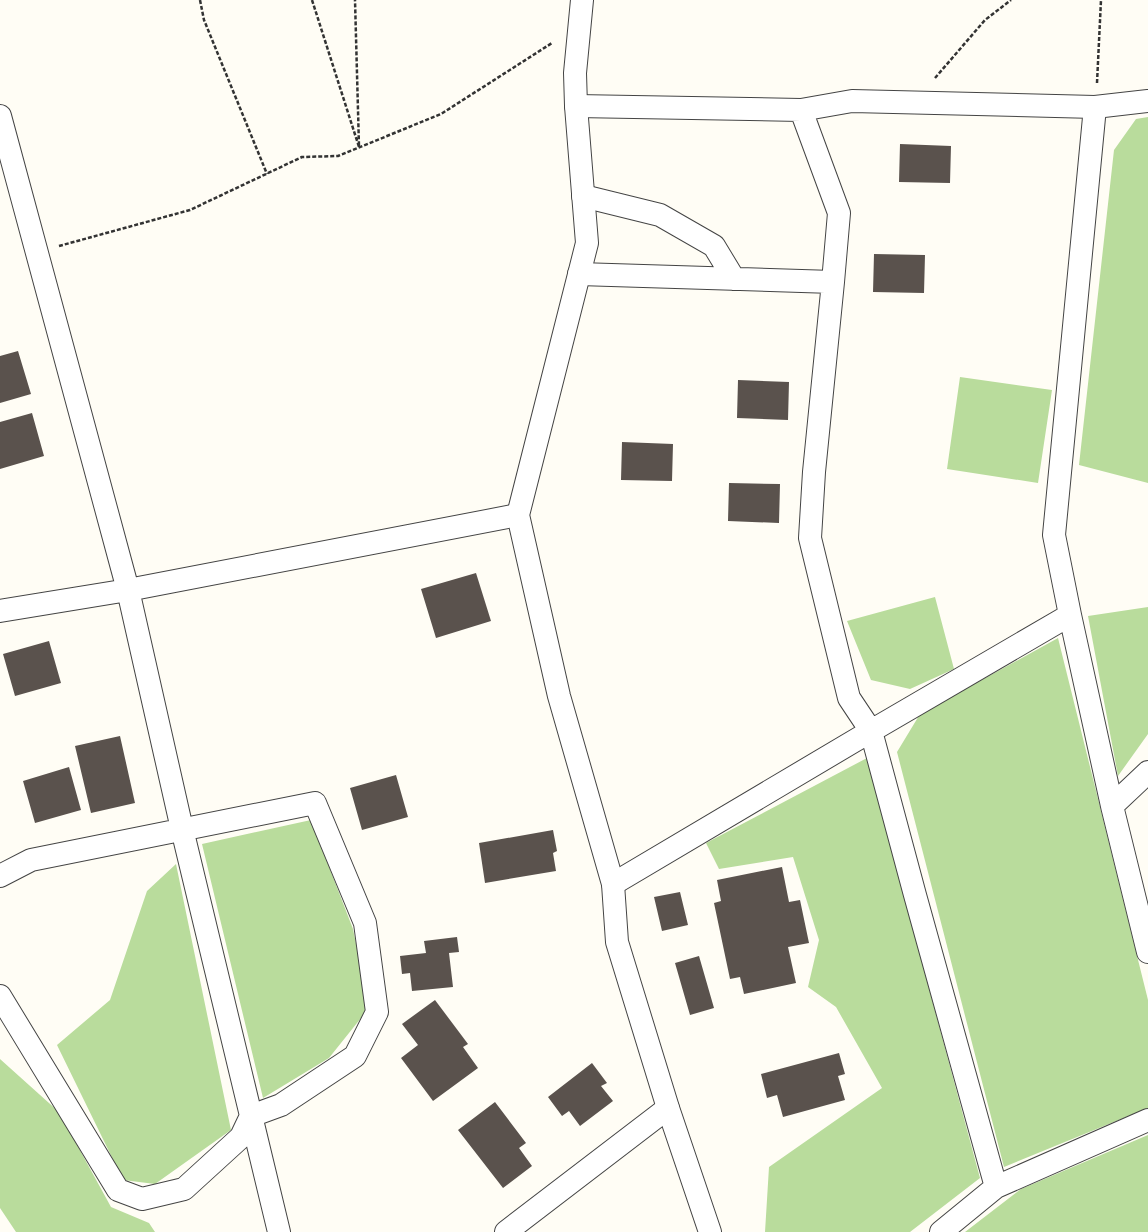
<svg xmlns="http://www.w3.org/2000/svg" width="1148" height="1232" viewBox="0 0 1148 1232" font-family="Bitter,serif">
<style>
.forest{fill:#b9dc9c}
.building{fill:#5a524d}
.lines{fill:none;stroke-linecap:round;stroke-linejoin:round}
.minor-casing{stroke:#444;stroke-width:24}
.tertiary-casing{stroke:#444;stroke-width:24}
.path{stroke:#333;stroke-width:2.5;stroke-dasharray:4 2;stroke-linecap:butt}
.minor{stroke:#fff;stroke-width:22}
.tertiary{stroke:#fff;stroke-width:22}
</style>
<rect width="100%" height="100%" fill="#fffdf5"/>
<!-- forest -->
<path class="forest" d="M 1148,117 L 1148,483 L 1079,465 L 1114,150 L 1136,119 Z
M 960,377 L 1052,390 L 1038,483 L 947,469 Z
M 935,597 L 954,669 L 910,689 L 871,680 L 847,621 Z
M 1148,607 L 1148,734 L 1118,776 L 1088,616 Z
M 1058,638 L 1148,1000 L 1148,1108 L 1004,1167 L 897,752 L 920,714 Z
M 867,758 L 980,1178 L 910,1232 L 765,1232 L 769,1167 L 882,1088 L 836,1007 L 808,987 L 819,940 L 793,857 L 719,869 L 706,843 Z
M 311,820 L 353,929 L 369,1008 L 329,1058 L 263,1098 L 202,844 Z
M 176,864 L 231,1130 L 155,1184 L 123,1180 L 57,1045 L 110,1000 L 147,891 Z
M 0,1059 L 59,1112 L 111,1207 L 149,1223 L 155,1232 L 16,1232 L 0,1208 Z
M 1148,1135 L 1148,1232 L 965,1232 L 1021,1189 Z"/>
<!-- building -->
<path class="building" d="M 900,144 L 951,146 L 950,183 L 899,182 Z
M 874,254 L 925,255 L 924,293 L 873,292 Z
M 18,351 L 31,394 L 0,403 L 0,356 Z
M 738,380 L 789,382 L 788,420 L 737,418 Z
M 32,413 L 44,456 L 0,469 L 0,422 Z
M 622,442 L 673,444 L 672,481 L 621,480 Z
M 729,483 L 780,484 L 779,523 L 728,521 Z
M 476,573 L 491,621 L 436,638 L 421,589 Z
M 49,641 L 61,683 L 15,696 L 3,654 Z
M 120,736 L 135,803 L 91,813 L 75,746 Z
M 69,767 L 81,810 L 35,823 L 23,781 Z
M 396,775 L 408,817 L 362,830 L 350,788 Z
M 553,830 L 557,851 L 553,853 L 556,871 L 485,883 L 479,843 Z
M 782,867 L 789,902 L 800,900 L 809,943 L 788,947 L 796,983 L 744,994 L 740,977 L 730,979 L 714,903 L 721,901 L 717,880 Z
M 680,892 L 688,925 L 662,931 L 654,897 Z
M 457,937 L 459,952 L 449,953 L 453,987 L 412,991 L 410,973 L 402,974 L 400,956 L 426,953 L 424,941 Z
M 699,956 L 714,1008 L 690,1015 L 675,963 Z
M 435,1000 L 468,1044 L 463,1047 L 478,1068 L 433,1101 L 401,1058 L 418,1045 L 402,1024 Z
M 839,1053 L 845,1074 L 838,1076 L 845,1100 L 783,1117 L 777,1095 L 767,1098 L 761,1074 Z
M 592,1063 L 607,1083 L 601,1086 L 613,1101 L 580,1126 L 569,1111 L 562,1116 L 548,1097 Z
M 495,1102 L 526,1143 L 519,1148 L 532,1166 L 503,1188 L 458,1130 Z"/>
<g class="lines">
<defs>
<path id="minor" d="M 1148,101 L 1095,107 L 1054,535 L 1070,615 L 1112,806 L 1148,952
M 576,106 L 801,110 L 852,101 L 1095,107
M 801,110 L 839,213 L 833,282 L 814,472 L 810,538 L 849,698 L 871,731 L 915,895 L 996,1187 L 941,1232
M 0,116 L 128,590 L 182,829 L 279,1232
M 583,196 L 660,215 L 714,246 L 734,279
M 579,274 L 833,282
M 0,611 L 128,590 L 518,515
M 1112,806 L 1148,772
M 0,876 L 31,860 L 315,803 L 365,923 L 377,1012 L 355,1056 L 281,1105 L 251,1116 L 241,1137 L 184,1189 L 142,1199 L 118,1190 L 0,996
M 613,884 L 871,731 L 1070,615
M 996,1187 L 1148,1120
M 506,1232 L 668,1108"/>
<path id="tertiary" d="M 582,0 L 575,73 L 576,106 L 587,243 L 518,515 L 559,696 L 613,884 L 617,942 L 668,1108 L 710,1232"/>
</defs>
<!-- minor casing -->
<use href="#minor" class="minor-casing"/>
<!-- tertiary casing -->
<use href="#tertiary" class="tertiary-casing"/>
<!-- path -->
<path class="path" d="M 200,0 L 204,20 L 267,174
M 312,0 L 359,147 L 355,0
M 935,78 L 985,20 L 1011,0
M 1097,83 L 1101,0
M 59,246 L 190,210 L 302,157 L 338,156 L 441,114 L 552,43"/>
<!-- minor -->
<use href="#minor" class="minor"/>
<!-- tertiary -->
<use href="#tertiary" class="tertiary"/>
</g>
</svg>
